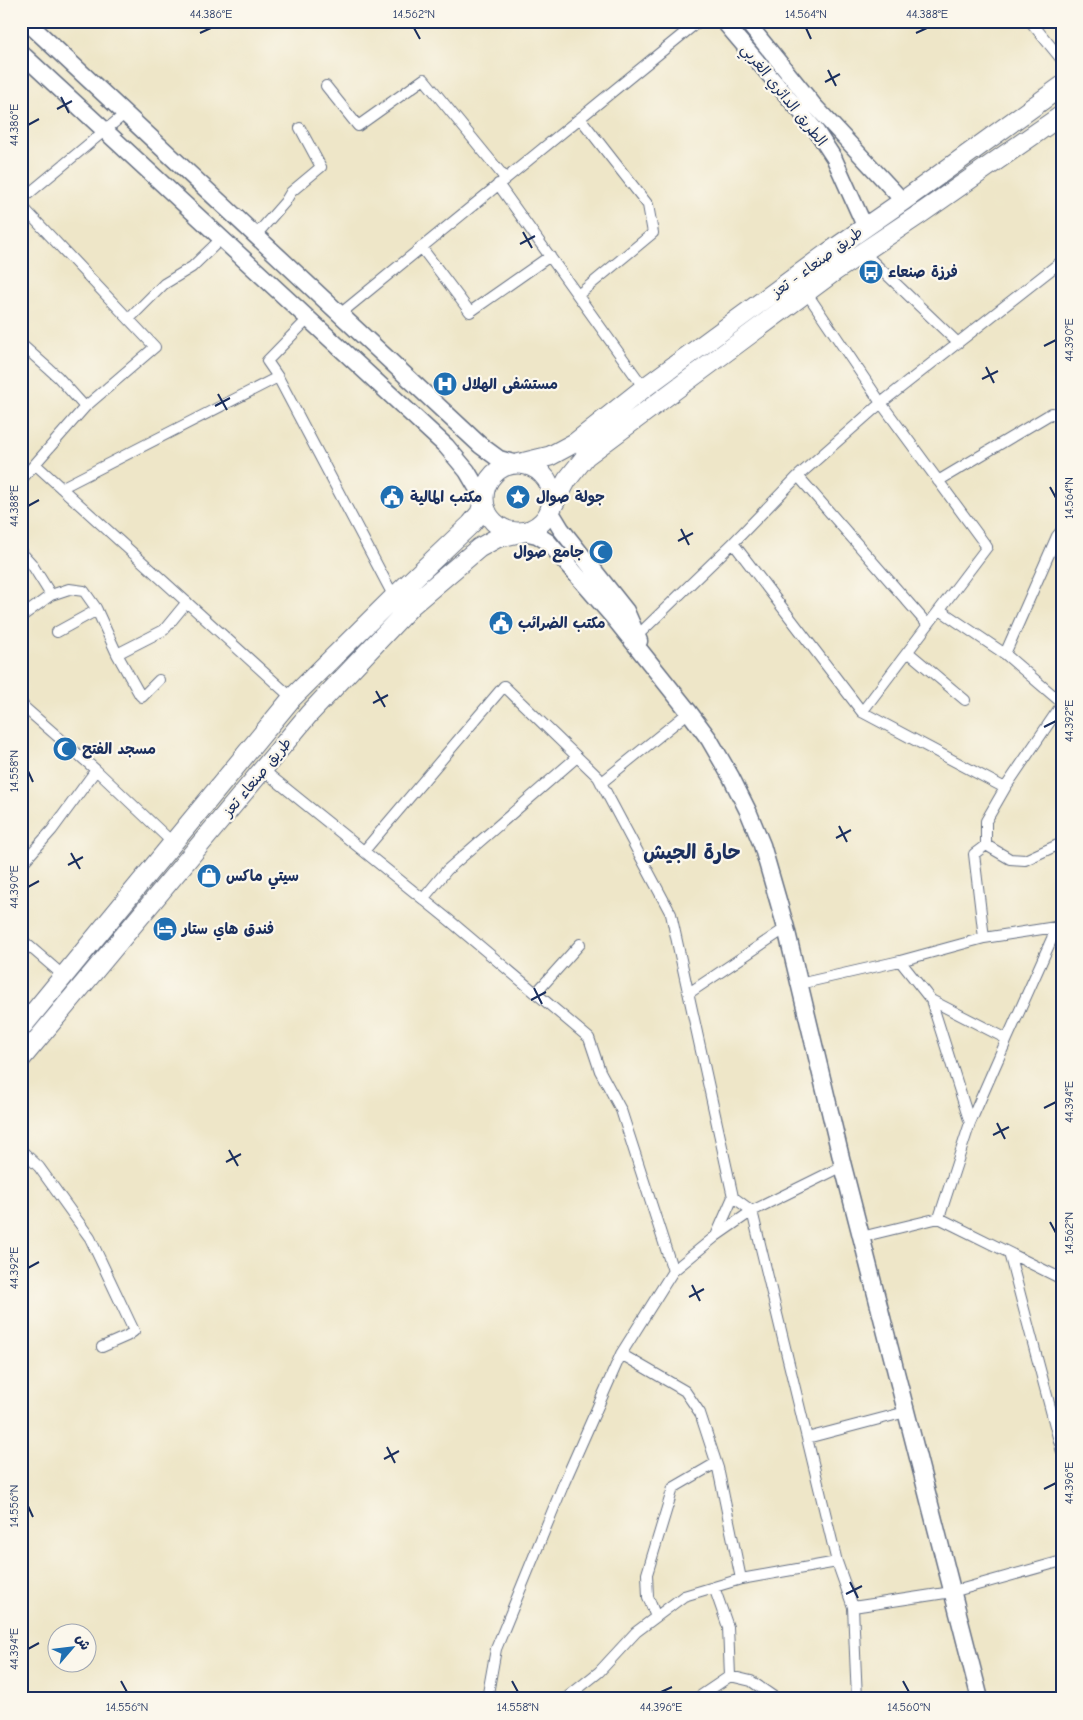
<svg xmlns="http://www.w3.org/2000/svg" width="1083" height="1720" viewBox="0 0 1083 1720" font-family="'Comic Neue','Playpen Sans Arabic',sans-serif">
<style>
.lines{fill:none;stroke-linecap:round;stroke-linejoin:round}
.street-casing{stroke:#656f83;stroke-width:12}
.secondary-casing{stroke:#656f83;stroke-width:18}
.primary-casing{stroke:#656f83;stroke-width:19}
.highway-casing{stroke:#656f83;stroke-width:21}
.street{stroke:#fff;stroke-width:10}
.secondary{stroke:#fff;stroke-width:15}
.primary{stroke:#fff;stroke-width:16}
.highway{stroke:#fff;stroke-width:19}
.ticks{fill:none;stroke:#1b2f5e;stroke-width:2}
.labels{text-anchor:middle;stroke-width:4.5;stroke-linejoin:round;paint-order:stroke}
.street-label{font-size:15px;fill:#1b2f5e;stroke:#fbf7ec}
.poi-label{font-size:15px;font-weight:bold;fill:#1b2f5e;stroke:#fbf7ec;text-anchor:start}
.district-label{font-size:20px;font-weight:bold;fill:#1b2f5e;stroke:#fbf7ec}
.neatline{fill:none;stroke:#1b2f5e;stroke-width:2}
.ticks-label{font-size:12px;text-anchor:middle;fill:#1b2f5e}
</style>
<rect width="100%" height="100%" fill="#fbf7ec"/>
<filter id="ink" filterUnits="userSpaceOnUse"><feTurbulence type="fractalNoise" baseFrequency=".02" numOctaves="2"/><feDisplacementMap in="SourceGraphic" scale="10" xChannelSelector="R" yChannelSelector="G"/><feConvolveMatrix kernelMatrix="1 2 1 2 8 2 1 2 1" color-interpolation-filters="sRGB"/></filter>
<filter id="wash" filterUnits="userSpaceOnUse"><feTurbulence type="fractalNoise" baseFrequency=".0096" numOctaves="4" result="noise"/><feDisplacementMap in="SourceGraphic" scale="20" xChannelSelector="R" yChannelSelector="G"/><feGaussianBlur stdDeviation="1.12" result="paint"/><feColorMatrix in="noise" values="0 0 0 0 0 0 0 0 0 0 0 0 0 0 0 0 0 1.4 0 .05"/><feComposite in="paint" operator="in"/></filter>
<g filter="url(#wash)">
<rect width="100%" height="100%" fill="#eee6c8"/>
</g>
<g filter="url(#ink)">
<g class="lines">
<defs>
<path id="street" d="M 1030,21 L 1062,60
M 326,86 L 358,126 L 424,79 L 505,178
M 498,184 L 644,388
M 21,200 L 126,113
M 21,205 L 155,347 L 85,407 L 21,480
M 256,235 L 285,202 L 291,192 L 321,167 L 300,128
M 421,247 L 470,312 L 550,256
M 863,252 L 958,343
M 578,295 L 653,233 L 648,205 L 580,118
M 340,314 L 699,21
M 129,319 L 164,284 L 192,267 L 222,238
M 308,319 L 267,361 L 278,377 L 394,597
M 21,344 L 58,377 L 85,407
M 36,465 L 292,698
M 798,476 L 928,625
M 938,481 L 1052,413 L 1062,420
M 61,488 L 278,377
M 1062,530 L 1057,536 L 1005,654 L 1062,703
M 733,543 L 862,712 L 987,547 L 881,403 L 1062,261
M 21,552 L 31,563 L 51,595
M 940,610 L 1005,654
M 21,617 L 51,595 L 69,589 L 84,591 L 96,608 L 117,654 L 140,695 L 142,697 L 159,680
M 57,632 L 97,610
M 637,636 L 733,543 L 798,476 L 881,403 L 806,292
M 908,652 L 965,700
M 117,654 L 164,630 L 187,602
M 21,702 L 25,708 L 96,770 L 173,843
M 1062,704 L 1005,788 L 986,821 L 986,845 L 1010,859 L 1025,860 L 1062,843
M 862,712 L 1005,788
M 263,770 L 449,920 L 589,1038 L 600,1071 L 621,1110 L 673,1271 L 621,1354 L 564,1483 L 496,1649 L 487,1699
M 601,783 L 689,712
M 364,851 L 504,686 L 598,777 L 671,914 L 733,1197 L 716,1236
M 21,865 L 52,830 L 96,770
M 423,899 L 447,870 L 577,757
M 984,938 L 974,854 L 986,845
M 21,939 L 66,978
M 900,961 L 931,1000 L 1007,1039 L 1058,925
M 799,984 L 900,961 L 984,938 L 1062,926
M 536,993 L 580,944
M 689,993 L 786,928
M 931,1000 L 970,1123
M 21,1150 L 39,1167 L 90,1238 L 134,1331 L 127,1336 L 102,1347
M 733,1197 L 752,1211 L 807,1438
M 939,1218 L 970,1123 L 1007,1039
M 861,1237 L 939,1218 L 1062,1279
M 1009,1253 L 1062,1452
M 673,1271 L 716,1236 L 752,1211 L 843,1166
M 621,1354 L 685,1391 L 700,1413 L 718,1468 L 741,1579
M 906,1412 L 807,1438 L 837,1562 L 853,1607 L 952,1592 L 1062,1561
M 714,1587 L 728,1627 L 730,1676
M 853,1607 L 857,1699
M 656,1617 L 648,1597 L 647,1574 L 673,1488 L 716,1463
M 565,1699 L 599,1672 L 636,1632 L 684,1596 L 741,1579 L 837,1562
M 696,1699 L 730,1676 L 751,1681 L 777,1699"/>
<path id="secondary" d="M 723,21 L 815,129 L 834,158 L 865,227
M 746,21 L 813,104 L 903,201"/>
<path id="primary" d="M 26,21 L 480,445 L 499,459 L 517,464
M 21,53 L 446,446 L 467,471 L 484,500
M 550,511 L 561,529 L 626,611 L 639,641
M 523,532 L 537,535 L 548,542 L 614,618 L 689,712 L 709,739 L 731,777 L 748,811 L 762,845 L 786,928 L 843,1166 L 980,1699"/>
<path id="highway" d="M 517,464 L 550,456 L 576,442 L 644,388 L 825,255 L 903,201 L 1062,86
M484 498a34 34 0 1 1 68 0a34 34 0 1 1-68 0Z
M 550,511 L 567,480 L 586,456 L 835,271 L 920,214 L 1062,115
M 21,1028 L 292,698 L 394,597 L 471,524 L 480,513 L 484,500
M 21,1059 L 309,714 L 412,605 L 479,548 L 497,538 L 523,532"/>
</defs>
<!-- street casing -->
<use href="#street" class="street-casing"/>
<!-- secondary casing -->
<use href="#secondary" class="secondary-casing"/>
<!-- primary casing -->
<use href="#primary" class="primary-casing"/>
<!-- highway casing -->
<use href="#highway" class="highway-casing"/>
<!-- street -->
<use href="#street" class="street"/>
<!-- secondary -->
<use href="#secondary" class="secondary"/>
<!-- primary -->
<use href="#primary" class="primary"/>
<!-- highway -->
<use href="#highway" class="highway"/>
</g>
</g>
<!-- ticks -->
<path class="ticks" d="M 414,28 L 420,39M 806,28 L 811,39M 200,33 L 211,28M 916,33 L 927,28M 828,70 L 836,86M 825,82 L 840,74M 61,97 L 69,113M 57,109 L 72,101M 28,125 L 39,119M 523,232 L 532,248M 520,244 L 535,236M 1044,346 L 1056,340M 986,367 L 994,383M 982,379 L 998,371M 218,394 L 227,410M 215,406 L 230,398M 1050,487 L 1056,498M 28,506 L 39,500M 681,529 L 689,545M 678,541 L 693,533M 376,691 L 385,707M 373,703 L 388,695M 1044,727 L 1056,721M 28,771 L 33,782M 839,826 L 847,842M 836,838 L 851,830M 71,853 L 80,869M 68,865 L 83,857M 28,887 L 39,881M 534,988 L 542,1004M 531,1000 L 546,992M 1044,1108 L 1056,1102M 997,1123 L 1005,1139M 993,1135 L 1009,1127M 229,1150 L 238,1166M 226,1162 L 241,1154M 1050,1222 L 1056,1233M 28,1268 L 39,1262M 692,1285 L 700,1301M 689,1297 L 704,1289M 387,1447 L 395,1463M 384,1459 L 399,1451M 1044,1489 L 1056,1483M 28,1506 L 33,1517M 850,1582 L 858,1598M 846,1594 L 862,1586M 28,1649 L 39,1643M 121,1681 L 127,1692M 512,1681 L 518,1692M 903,1681 L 909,1692M 661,1692 L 672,1687"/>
<!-- icons -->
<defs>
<symbol id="bus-disc" viewBox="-11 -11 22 22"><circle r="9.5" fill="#1f6fb2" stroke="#fbf7ec"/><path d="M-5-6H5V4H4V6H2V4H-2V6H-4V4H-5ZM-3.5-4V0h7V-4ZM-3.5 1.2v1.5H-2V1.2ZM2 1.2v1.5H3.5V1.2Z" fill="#fff"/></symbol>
<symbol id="hospital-disc" viewBox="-11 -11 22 22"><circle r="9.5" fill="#1f6fb2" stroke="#fbf7ec"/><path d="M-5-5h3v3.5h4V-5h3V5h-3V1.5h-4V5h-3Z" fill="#fff"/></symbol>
<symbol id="civic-disc" viewBox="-11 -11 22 22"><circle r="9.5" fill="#1f6fb2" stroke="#fbf7ec"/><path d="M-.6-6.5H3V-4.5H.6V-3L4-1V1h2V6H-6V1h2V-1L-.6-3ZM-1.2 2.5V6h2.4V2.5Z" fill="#fff"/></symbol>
<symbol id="sight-disc" viewBox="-11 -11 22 22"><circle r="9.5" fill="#1f6fb2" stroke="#fbf7ec"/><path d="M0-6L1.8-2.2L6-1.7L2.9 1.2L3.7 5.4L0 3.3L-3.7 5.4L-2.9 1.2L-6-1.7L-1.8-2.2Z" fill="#fff"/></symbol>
<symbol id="mosque-disc" viewBox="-11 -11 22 22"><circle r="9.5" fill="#1f6fb2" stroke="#fbf7ec"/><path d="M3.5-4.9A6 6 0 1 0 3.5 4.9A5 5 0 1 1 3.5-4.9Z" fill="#fff"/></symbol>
<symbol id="shop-disc" viewBox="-11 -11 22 22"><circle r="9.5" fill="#1f6fb2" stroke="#fbf7ec"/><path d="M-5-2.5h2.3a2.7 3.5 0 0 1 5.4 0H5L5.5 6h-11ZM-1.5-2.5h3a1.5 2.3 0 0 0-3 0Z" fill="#fff"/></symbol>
<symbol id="hotel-disc" viewBox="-11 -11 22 22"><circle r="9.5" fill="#1f6fb2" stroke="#fbf7ec"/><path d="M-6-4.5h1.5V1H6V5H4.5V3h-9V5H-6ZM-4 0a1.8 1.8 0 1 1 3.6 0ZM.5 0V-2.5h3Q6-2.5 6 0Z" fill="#fff"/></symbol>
</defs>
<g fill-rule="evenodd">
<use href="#bus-disc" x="857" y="258" width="28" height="28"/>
<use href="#hospital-disc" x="431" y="370" width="28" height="28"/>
<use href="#civic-disc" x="378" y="483" width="28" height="28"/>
<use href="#sight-disc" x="504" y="483" width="28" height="28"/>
<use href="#mosque-disc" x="587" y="538" width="28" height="28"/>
<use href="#civic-disc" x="487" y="609" width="28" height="28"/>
<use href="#mosque-disc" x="51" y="735" width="28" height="28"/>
<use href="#shop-disc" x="195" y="862" width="28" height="28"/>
<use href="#hotel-disc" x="151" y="915" width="28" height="28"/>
</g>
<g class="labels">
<!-- street labels -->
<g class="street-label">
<text transform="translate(784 95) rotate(51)" y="5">الطريق الدائري الغربي</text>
<text transform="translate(817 262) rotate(-36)" y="5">طريق صنعاء - تعز</text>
<text transform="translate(257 777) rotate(-50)" y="5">طريق صنعاء تعز</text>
</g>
<!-- poi labels -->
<g class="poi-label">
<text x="888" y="277">فرزة صنعاء</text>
<text x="462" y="389">مستشفى الهلال</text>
<text x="410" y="502">مكتب المالية</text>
<text x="536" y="502">جولة صوال</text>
<text x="584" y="557" text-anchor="end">جامع صوال</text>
<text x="518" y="628">مكتب الضرائب</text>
<text x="82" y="754">مسجد الفتح</text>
<text x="226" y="881">سيتي ماكس</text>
<text x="182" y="934">فندق هاي ستار</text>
</g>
<!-- district labels -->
<g class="district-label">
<text x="692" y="859">حارة الجيش</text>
</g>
</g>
<!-- margin -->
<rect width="1083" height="1720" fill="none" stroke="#fbf7ec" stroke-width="55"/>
<!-- north arrow -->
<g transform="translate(72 1648) rotate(62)"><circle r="24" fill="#fbf7ec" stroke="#a1a7b3"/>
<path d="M0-4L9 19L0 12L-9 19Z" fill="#1f6fb2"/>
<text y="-8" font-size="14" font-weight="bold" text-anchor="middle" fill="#1b2f5e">ش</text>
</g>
<rect x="28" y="28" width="1028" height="1664" class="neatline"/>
<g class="ticks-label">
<text x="211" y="18">44.386°E</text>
<text x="414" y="18">14.562°N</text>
<text x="806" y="18">14.564°N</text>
<text x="927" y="18">44.388°E</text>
<text transform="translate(14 125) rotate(-90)" y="4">44.386°E</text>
<text transform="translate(1069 340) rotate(-90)" y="4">44.390°E</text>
<text transform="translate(1069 498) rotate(-90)" y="4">14.564°N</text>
<text transform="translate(14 506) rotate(-90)" y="4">44.388°E</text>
<text transform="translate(1069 721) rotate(-90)" y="4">44.392°E</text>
<text transform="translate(14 771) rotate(-90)" y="4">14.558°N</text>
<text transform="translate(14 887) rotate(-90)" y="4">44.390°E</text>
<text transform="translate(1069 1102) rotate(-90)" y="4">44.394°E</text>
<text transform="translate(1069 1233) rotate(-90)" y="4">14.562°N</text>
<text transform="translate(14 1268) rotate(-90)" y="4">44.392°E</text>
<text transform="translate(1069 1483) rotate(-90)" y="4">44.396°E</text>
<text transform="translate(14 1506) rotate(-90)" y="4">14.556°N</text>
<text transform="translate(14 1649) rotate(-90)" y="4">44.394°E</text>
<text x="127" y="1711">14.556°N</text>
<text x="518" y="1711">14.558°N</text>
<text x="661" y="1711">44.396°E</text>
<text x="909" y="1711">14.560°N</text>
</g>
</svg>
